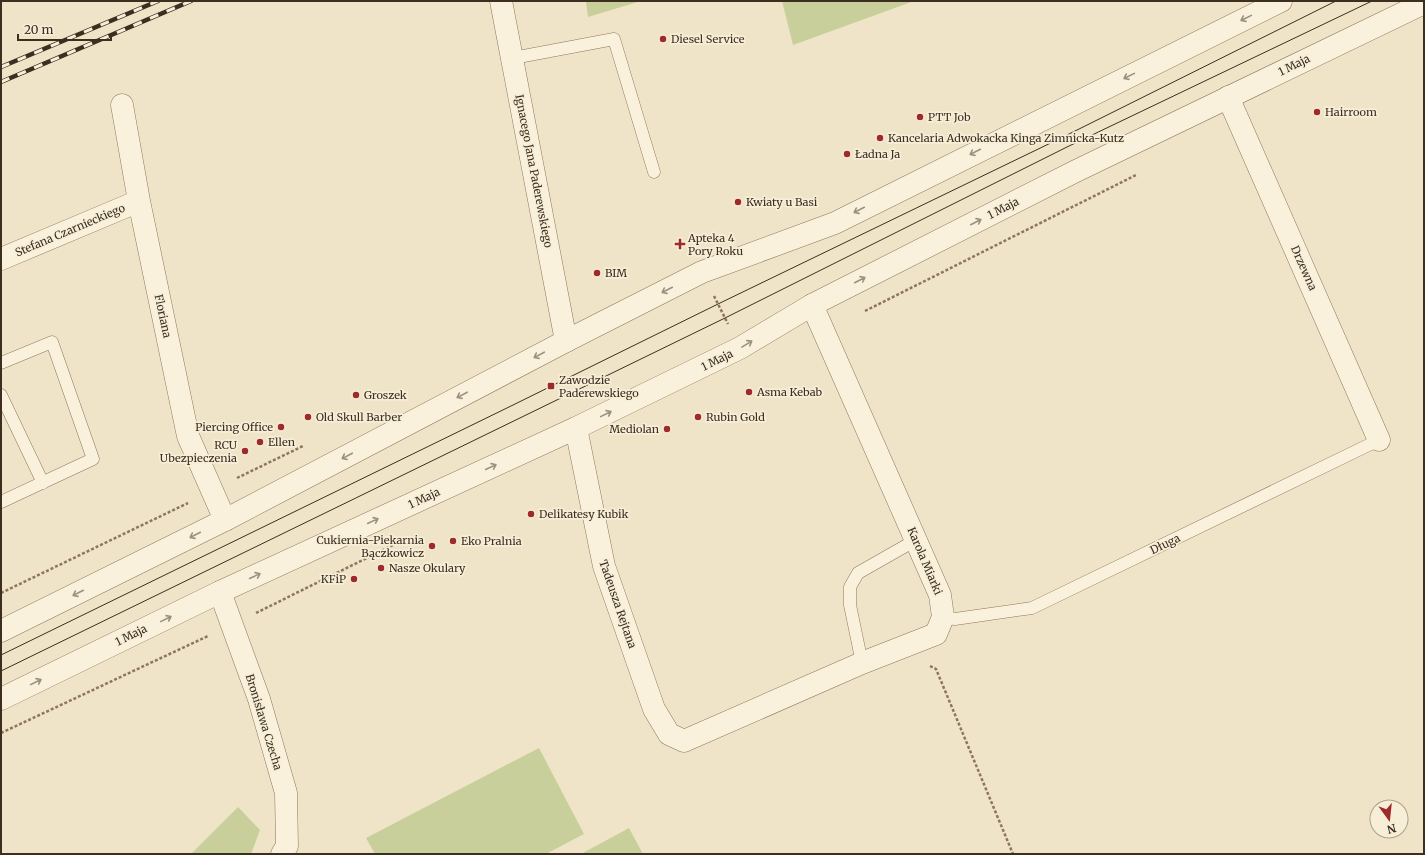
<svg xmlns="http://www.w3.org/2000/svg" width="1425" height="855" viewBox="0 0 1425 855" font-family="Merriweather,serif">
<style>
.grass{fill:#c9cf9b}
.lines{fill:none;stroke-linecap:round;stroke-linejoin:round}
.service-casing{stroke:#8d765c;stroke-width:13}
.minor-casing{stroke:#8d765c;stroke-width:23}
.tertiary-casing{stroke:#8d765c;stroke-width:23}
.path{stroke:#8d765c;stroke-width:2.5;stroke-dasharray:3 2;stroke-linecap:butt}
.service{stroke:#faf1dc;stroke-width:12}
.minor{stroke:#faf1dc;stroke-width:22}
.tertiary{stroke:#faf1dc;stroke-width:22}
.tram{stroke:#3d2e20;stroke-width:1}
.rail-casing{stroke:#3d2e20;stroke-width:4.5}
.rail{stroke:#f7eed8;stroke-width:3;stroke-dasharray:9;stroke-linecap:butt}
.oneway{stroke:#9c907e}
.poi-dot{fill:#9e2a2b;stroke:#f7eed8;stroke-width:1.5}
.labels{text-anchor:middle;stroke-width:3.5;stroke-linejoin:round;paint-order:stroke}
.poi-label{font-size:11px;fill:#3d2e20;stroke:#f7eed8;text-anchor:start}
.street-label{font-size:11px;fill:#3d2e20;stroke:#f7eed8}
</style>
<rect width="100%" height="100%" fill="#f0e4c8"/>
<!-- grass -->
<path class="grass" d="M 586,1 L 641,1 L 588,17 Z
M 782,1 L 914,1 L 793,45 Z
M 539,748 L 584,834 L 546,854 L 375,854 L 366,838 Z
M 238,807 L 260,830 L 251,854 L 191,854 Z
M 629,828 L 643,854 L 581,854 Z"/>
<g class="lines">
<defs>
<path id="service" d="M 513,58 L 614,39 L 654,172
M 1,363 L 52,342 L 93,459 L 1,502
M 1,395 L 43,483
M 943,617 L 955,619 L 1032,608 L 1379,440
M 862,663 L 850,605 L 850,587 L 858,573 L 916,540"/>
<path id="minor" d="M 501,1 L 566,341
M 1228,97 L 1379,440
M 122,105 L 139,201 L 188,436 L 225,520
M 1,259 L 139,201
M 576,428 L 604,566 L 654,709 L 669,734 L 684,741 L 862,663 L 936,634 L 943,617 L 940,595 L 812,305
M 220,592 L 259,699 L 286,793 L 287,846 L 282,854"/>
<path id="tertiary" d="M 1,631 L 225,520 L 566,341 L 702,272 L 835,223 L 1281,1
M 1,699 L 220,592 L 576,428 L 740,348 L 812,305 L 1076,171 L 1424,3"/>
</defs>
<!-- service casing -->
<use href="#service" class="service-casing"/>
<!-- minor casing -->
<use href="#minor" class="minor-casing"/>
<!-- tertiary casing -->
<use href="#tertiary" class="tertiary-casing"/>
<!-- path -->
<path class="path" d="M 714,296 L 728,324
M 865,311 L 1136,175
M 237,478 L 303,446
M 1,593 L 188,503
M 256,613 L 395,544
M 930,666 L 936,669 L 1013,854
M 1,733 L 208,636"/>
<!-- service -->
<use href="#service" class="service"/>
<!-- minor -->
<use href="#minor" class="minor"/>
<!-- tertiary -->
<use href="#tertiary" class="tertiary"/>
<!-- tram -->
<path class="tram" d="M 1,655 L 511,406 L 718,304 L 1061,138 L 1336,1
M 1,671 L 725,318 L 1067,147 L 1372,1"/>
<defs>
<path id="rail" d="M 1,67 L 158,1
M 1,82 L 191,1"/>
</defs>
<!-- rail casing -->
<use href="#rail" class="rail-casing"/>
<!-- rail -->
<use href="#rail" class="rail"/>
</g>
<!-- one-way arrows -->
<defs><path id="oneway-shaft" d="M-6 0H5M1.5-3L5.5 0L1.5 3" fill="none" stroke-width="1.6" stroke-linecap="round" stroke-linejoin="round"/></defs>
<g class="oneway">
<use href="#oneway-shaft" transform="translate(1246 18) rotate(154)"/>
<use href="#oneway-shaft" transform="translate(1129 76) rotate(154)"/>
<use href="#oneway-shaft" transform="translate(975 152) rotate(153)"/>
<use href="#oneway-shaft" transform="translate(859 210) rotate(153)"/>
<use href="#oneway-shaft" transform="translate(976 222) rotate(-27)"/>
<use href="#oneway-shaft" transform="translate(860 280) rotate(-27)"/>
<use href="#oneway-shaft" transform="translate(667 290) rotate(153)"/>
<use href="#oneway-shaft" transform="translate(747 344) rotate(-31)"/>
<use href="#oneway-shaft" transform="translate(539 355) rotate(152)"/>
<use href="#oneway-shaft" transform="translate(462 395) rotate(152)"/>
<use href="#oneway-shaft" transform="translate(606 414) rotate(-26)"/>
<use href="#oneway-shaft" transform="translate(347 456) rotate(152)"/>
<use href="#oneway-shaft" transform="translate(491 467) rotate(-25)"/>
<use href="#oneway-shaft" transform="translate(373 521) rotate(-25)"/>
<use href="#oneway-shaft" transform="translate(195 535) rotate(153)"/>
<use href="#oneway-shaft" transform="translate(255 576) rotate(-25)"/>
<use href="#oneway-shaft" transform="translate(78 593) rotate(153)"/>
<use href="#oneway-shaft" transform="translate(166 619) rotate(-26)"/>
<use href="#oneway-shaft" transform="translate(36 682) rotate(-26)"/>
</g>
<!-- markers -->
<g class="poi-dot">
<circle cx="663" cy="39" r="4"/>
<circle cx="1317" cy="112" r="4"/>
<circle cx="920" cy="117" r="4"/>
<circle cx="880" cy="138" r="4"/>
<circle cx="847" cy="154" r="4"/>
<circle cx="738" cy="202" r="4"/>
<path d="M678 238h4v4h4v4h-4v4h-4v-4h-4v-4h4z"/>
<circle cx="597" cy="273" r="4"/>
<rect x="547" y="382" width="8" height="8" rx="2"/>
<circle cx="749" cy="392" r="4"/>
<circle cx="356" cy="395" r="4"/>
<circle cx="308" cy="417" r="4"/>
<circle cx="698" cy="417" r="4"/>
<circle cx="281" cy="427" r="4"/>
<circle cx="667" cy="429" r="4"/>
<circle cx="260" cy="442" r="4"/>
<circle cx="245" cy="451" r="4"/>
<circle cx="531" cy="514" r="4"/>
<circle cx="453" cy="541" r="4"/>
<circle cx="432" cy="546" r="4"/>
<circle cx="381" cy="568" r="4"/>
<circle cx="354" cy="579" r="4"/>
</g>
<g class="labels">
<!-- poi labels -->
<g class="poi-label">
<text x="671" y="43">Diesel Service</text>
<text x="1325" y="116">Hairroom</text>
<text x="928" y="121">PTT Job</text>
<text x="888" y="142">Kancelaria Adwokacka Kinga Zimnicka-Kutz</text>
<text x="855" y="158">Ładna Ja</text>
<text x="746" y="206">Kwiaty u Basi</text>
<text x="688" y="242">Apteka 4<tspan x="688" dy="13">Pory Roku</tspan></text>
<text x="605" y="277">BIM</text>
<text x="559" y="384">Zawodzie<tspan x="559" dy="13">Paderewskiego</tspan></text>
<text x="757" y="396">Asma Kebab</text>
<text x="364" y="399">Groszek</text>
<text x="316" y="421">Old Skull Barber</text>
<text x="706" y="421">Rubin Gold</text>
<text x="273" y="431" text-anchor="end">Piercing Office</text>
<text x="659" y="433" text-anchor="end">Mediolan</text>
<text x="268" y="446">Ellen</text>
<text x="237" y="449" text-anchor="end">RCU<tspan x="237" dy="13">Ubezpieczenia</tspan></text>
<text x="539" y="518">Delikatesy Kubik</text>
<text x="424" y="544" text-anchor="end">Cukiernia-Piekarnia<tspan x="424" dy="13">Bączkowicz</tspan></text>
<text x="461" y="545">Eko Pralnia</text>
<text x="389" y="572">Nasze Okulary</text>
<text x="346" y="583" text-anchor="end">KFiP</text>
</g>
<!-- street labels -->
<g class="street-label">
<text transform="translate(1294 65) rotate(-26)" y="4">1 Maja</text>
<text transform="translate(534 171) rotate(79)" y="4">Ignacego Jana Paderewskiego</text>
<text transform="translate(1003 208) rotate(-27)" y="4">1 Maja</text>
<text transform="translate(70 230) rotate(-23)" y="4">Stefana Czarnieckiego</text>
<text transform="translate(1304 268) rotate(66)" y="4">Drzewna</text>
<text transform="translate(163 316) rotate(78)" y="4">Floriana</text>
<text transform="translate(717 360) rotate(-26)" y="4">1 Maja</text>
<text transform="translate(424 498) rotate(-25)" y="4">1 Maja</text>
<text transform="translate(1165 544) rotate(-26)" y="4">Długa</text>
<text transform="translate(925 561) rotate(67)" y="4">Karola Miarki</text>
<text transform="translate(618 604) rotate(71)" y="4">Tadeusza Rejtana</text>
<text transform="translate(131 635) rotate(-26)" y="4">1 Maja</text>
<text transform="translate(264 722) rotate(73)" y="4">Bronisława Czecha</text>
</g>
</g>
<!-- border -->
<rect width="1425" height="855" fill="none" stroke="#3d2e20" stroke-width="4"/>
<!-- north arrow -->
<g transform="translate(1389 819) rotate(165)"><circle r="19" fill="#f7eed8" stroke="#ada18e"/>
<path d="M0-3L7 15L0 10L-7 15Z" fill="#9e2a2b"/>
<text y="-6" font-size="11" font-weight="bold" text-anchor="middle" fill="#3d2e20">N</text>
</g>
<!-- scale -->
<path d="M18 34v6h93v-6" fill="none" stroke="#3d2e20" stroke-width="2"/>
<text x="24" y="34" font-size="12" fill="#3d2e20" stroke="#f7eed8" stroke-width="3" paint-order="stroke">20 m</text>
</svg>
